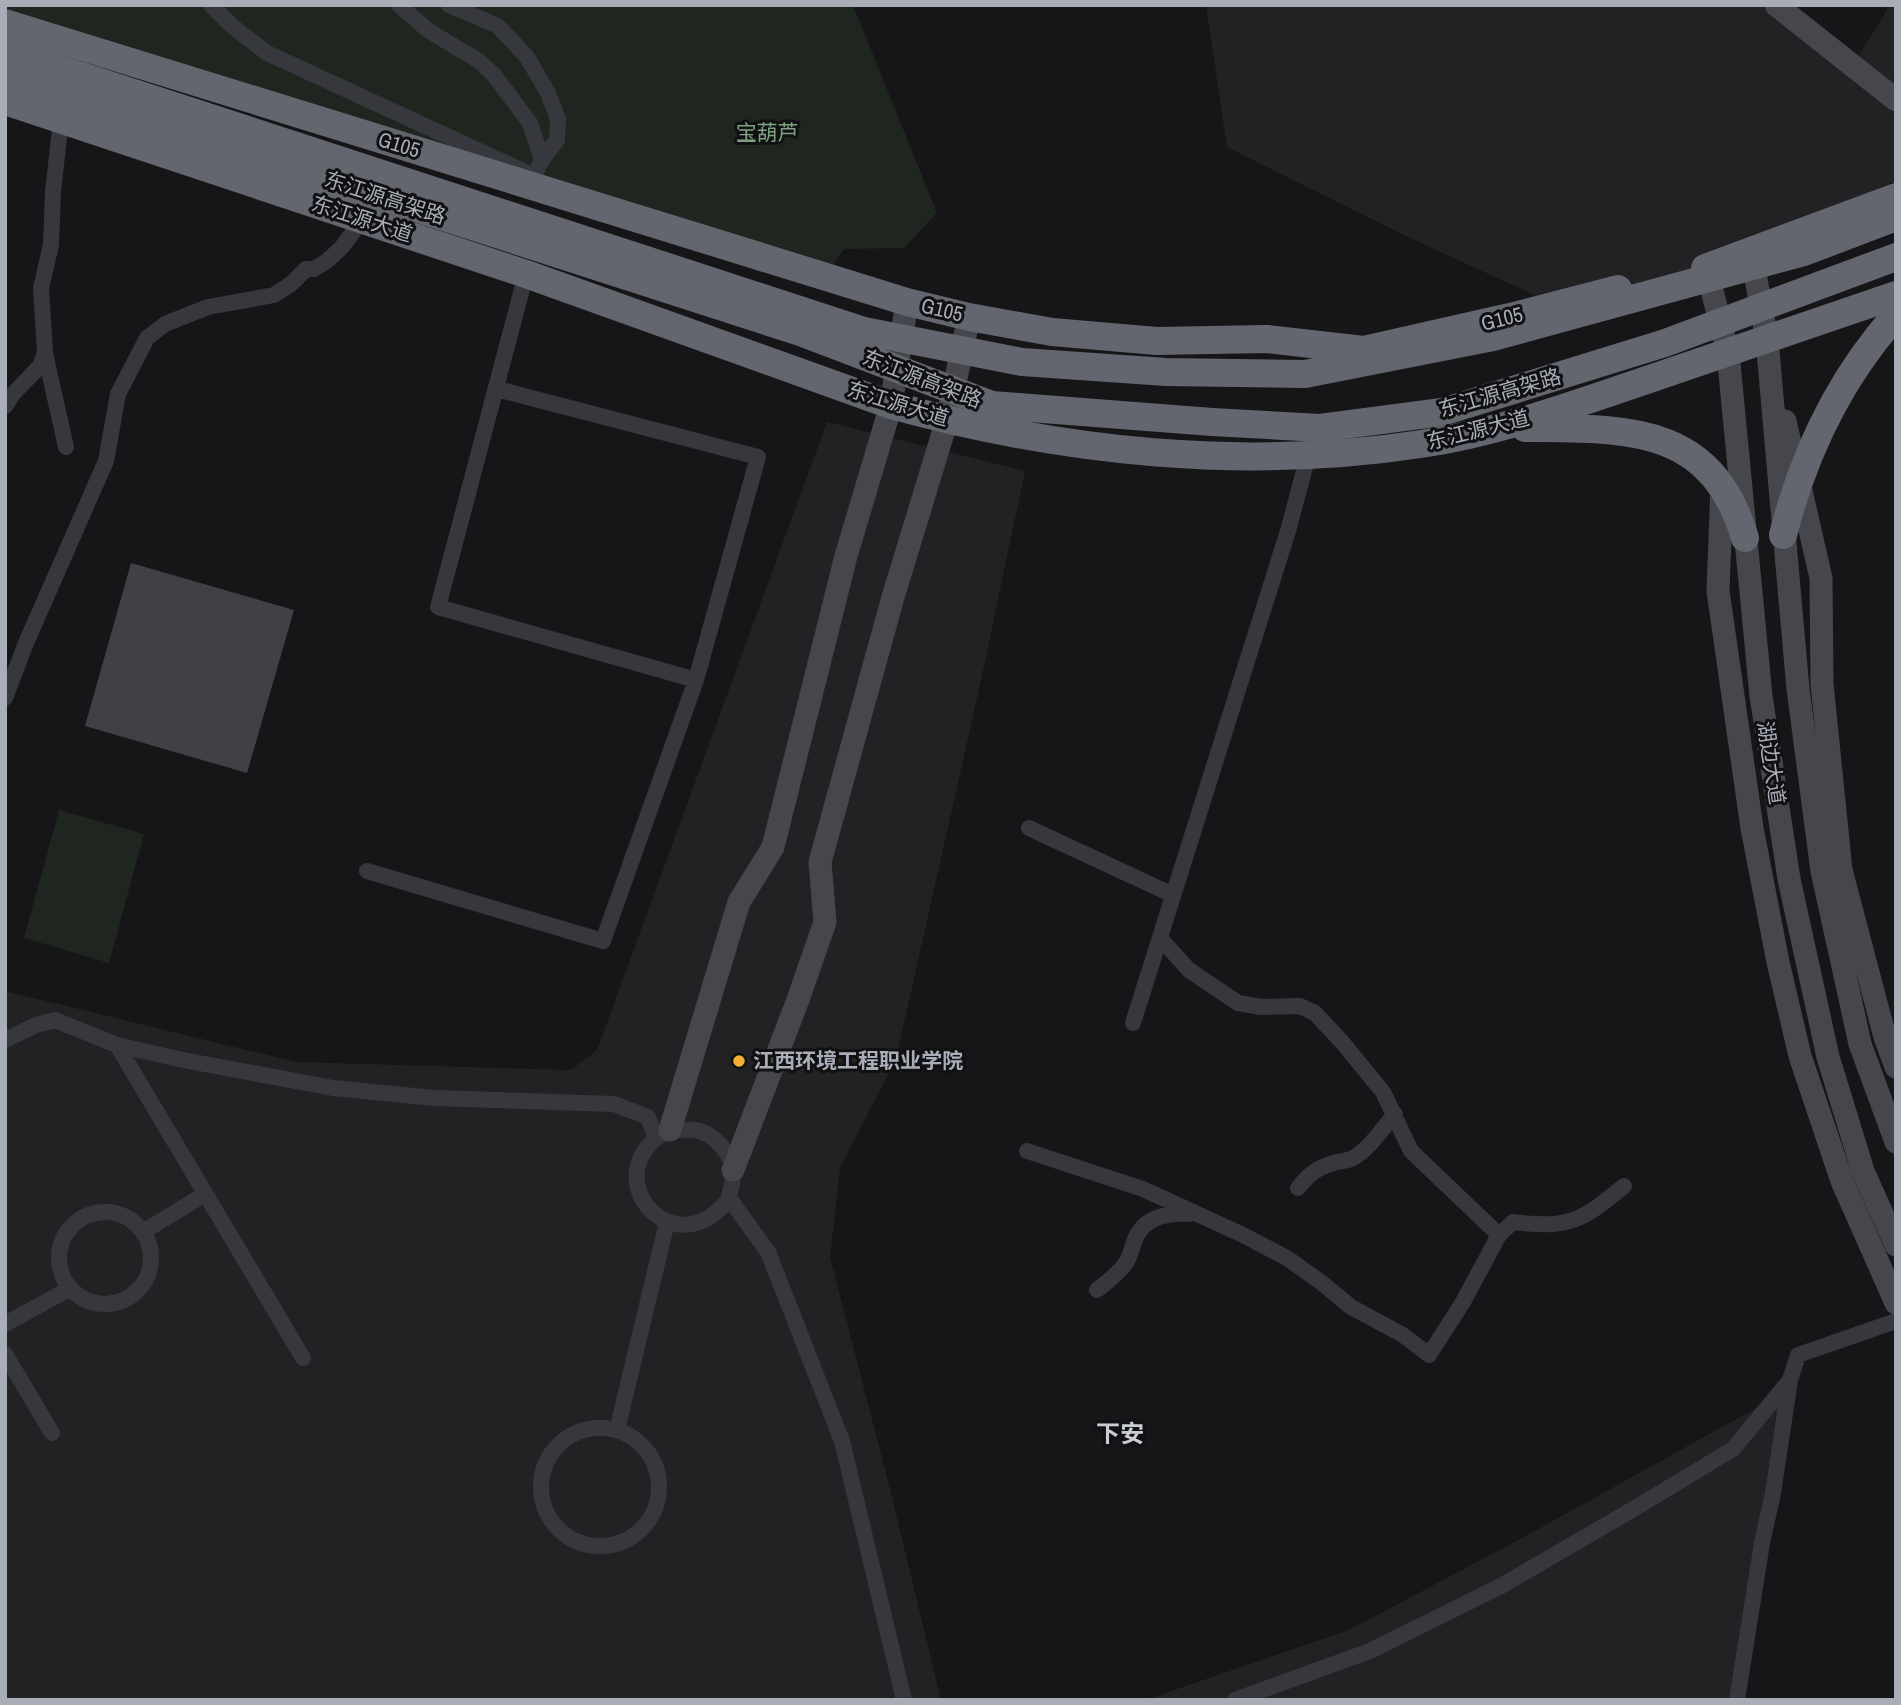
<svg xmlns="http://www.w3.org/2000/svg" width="1901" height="1705" viewBox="0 0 1901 1705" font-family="'Archivo Narrow','Noto Sans SC',sans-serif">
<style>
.built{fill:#222225}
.green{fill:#1e261f}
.building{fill:#404145}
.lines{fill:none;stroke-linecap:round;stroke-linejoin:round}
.street{stroke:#37383d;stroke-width:16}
.secondary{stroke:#45474d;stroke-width:23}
.highway{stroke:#63666e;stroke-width:28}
.highway-bridge{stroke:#63666e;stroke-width:28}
.poi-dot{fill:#f2b134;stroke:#111113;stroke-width:2.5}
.labels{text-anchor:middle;stroke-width:6;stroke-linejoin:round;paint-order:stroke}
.park-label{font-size:21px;fill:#7fa381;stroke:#111113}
.street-label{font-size:21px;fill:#a8adb8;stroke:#111113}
.poi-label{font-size:21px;font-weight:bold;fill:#a8adb8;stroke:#111113;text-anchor:start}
.quarter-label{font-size:24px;font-weight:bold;fill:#c9ccd4;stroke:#111113}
</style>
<rect width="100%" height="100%" fill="#161618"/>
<!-- built -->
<path class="built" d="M 1206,5 L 1759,5 L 1864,84 L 1896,116 L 1896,181 L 1796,223 L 1774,248 L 1571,312 L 1408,237 L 1227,147 Z
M 1887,5 L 1896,5 L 1896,91 L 1857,59 L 1887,10 Z
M 827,422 L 1025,471 L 981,680 L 896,1059 L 840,1168 L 830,1257 L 890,1489 L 941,1700 L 5,1700 L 5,991 L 296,1062 L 571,1070 L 597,1050 Z
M 1785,1392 L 1772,1454 L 1730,1700 L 1145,1700 L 1349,1630 L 1533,1532 Z"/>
<!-- green -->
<path class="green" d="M 5,5 L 853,5 L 937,213 L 904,248 L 844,249 L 819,286 L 5,18 Z
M 59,810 L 144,834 L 109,963 L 24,938 Z"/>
<!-- building -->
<path class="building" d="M 131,563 L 294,610 L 247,773 L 85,726 Z"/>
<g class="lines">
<!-- street -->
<path class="street" d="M 211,5 L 232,26 L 267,53 L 525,172
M 399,5 L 429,31 L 479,61 L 494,75 L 530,123 L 542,160
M 449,5 L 498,26 L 527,57 L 548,93 L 558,119 L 557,140 L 542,160 L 534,176
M 526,274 L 438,607 L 696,680
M 45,353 L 66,447
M 5,406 L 13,394 L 40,366 L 45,353 L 41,288 L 51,245 L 53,192 L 61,119
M 5,698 L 26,643 L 106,461 L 118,394 L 147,338 L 165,324 L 208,307 L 274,295 L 291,284 L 306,269 L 314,269 L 327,261 L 342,247 L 362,220
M 1029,828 L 1173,895
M 367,871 L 603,941 L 696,680 L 758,457 L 497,389
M 1133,1023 L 1288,531 L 1308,456
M 5,1040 L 36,1025 L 55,1020 L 117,1045 L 183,1060 L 333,1088 L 434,1098 L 614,1104 L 648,1117 L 656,1138
M 117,1045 L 303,1358
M 1027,1151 L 1143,1189 L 1243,1235 L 1287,1258 L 1322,1283 L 1351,1307 L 1403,1335 L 1429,1355 L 1463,1302 L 1499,1235 L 1411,1151 L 1383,1092 L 1342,1042 L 1315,1013 L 1300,1006 L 1261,1007 L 1238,1003 L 1189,970 L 1160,938
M 1298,1188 C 1309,1174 1318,1167 1334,1163 C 1340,1161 1346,1161 1351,1159 C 1369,1150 1382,1129 1395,1114
M 729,1198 C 680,1265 605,1191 651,1143 C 658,1135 668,1130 679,1130 C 684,1130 690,1129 695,1130 C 713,1132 732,1154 733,1171 C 734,1179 730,1190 729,1198 L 768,1252 L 842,1441 L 904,1700
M59 1258a46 46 0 1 1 92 0a46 46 0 1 1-92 0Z
M 143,1232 L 205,1194
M 1499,1235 L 1513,1222 C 1569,1229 1582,1221 1624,1186
M 1097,1290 C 1107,1282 1118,1274 1126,1263 C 1131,1255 1132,1246 1136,1237 C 1146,1216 1169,1213 1189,1214
M 5,1324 L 71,1288
M 5,1354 L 52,1433
M541 1487a59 59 0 1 1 118 0a59 59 0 1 1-118 0Z
M 617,1430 L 667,1222
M 1235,1700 L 1370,1651 L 1501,1586 L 1630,1511 L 1733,1449 L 1790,1380
M 1737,1700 L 1762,1543 L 1773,1493 L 1790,1380 L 1798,1355 L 1896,1321"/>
<!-- secondary -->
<path class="secondary" d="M 1776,5 L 1896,100
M 1751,251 L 1767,340 L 1798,689 L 1822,871 L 1860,1044 L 1896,1142
M 1706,267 L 1728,353 L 1761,696 L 1789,879 L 1828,1057 L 1863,1171 L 1896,1245
M 1785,421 L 1821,578 L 1822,684 L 1841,870 L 1885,1037 L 1896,1067
M 1722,486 L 1718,591 L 1752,828 L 1778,962 L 1800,1056 L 1842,1181 L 1896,1303
M 670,1130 L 739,902 L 773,847 L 846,556 L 891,405 L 907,302
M 733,1170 L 799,997 L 825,922 L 820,862 L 893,597 L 947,420 L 969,317"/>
<!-- highway -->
<path class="highway" d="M 5,23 L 907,302 L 969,317 L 1052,332 L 1157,341 L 1267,339 L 1364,350 L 1510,317 L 1618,289
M 5,101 L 526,274 L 891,405 C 1062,452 1244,471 1421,444 C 1494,433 1565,408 1635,384 C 1722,355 1809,325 1896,295
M 1705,268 L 1896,197
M 1525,428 C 1625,429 1711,423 1745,538
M 1783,535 C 1804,452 1839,379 1896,315"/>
<!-- highway-bridge -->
<path class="highway-bridge" d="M 5,51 L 864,331 L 1022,362 L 1166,372 L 1305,374 L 1493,337 L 1804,252 L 1896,217
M 5,79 L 199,138 L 800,332 L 992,405 L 1212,422 L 1320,428 L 1442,412 L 1665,343 L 1896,257"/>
</g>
<!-- markers -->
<circle class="poi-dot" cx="739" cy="1061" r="7"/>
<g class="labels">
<!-- park labels -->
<g class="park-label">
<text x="767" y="140">宝葫芦</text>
</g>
<!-- street labels -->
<g class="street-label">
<text transform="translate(399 145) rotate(17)" y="7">G105</text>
<text transform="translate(385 198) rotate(18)" y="7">东江源高架路</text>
<text transform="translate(362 219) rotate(18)" y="7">东江源大道</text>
<text transform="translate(942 310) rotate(13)" y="7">G105</text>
<text transform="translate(1502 319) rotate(-14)" y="7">G105</text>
<text transform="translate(922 379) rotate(21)" y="7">东江源高架路</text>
<text transform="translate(1500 393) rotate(-16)" y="7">东江源高架路</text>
<text transform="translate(898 404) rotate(17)" y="7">东江源大道</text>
<text transform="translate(1478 430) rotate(-14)" y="7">东江源大道</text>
<text transform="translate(1771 763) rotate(81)" y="7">湖边大道</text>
</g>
<!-- poi labels -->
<g class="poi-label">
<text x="753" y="1068">江西环境工程职业学院</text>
</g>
<!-- quarter labels -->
<g class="quarter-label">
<text x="1120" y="1442">下安</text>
</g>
</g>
<!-- border -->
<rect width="1901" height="1705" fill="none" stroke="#a8adb8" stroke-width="14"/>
</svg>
